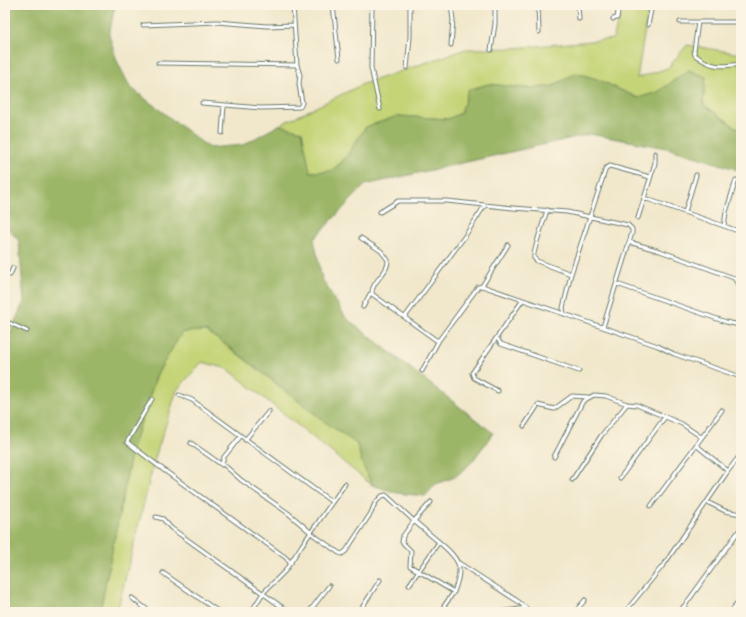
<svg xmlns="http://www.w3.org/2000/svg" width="746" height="617" viewBox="0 0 746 617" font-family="'Old Standard TT',serif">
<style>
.green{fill:#c5d477;stroke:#728856}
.forest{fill:#9cb668;stroke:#5e7a4e}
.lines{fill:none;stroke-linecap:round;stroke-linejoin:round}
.street-casing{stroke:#687969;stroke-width:5}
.street{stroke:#fff;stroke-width:3}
</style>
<rect width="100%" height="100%" fill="#fcf5e5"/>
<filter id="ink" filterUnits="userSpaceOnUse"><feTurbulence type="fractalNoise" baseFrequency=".025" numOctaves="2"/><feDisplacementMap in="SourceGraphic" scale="8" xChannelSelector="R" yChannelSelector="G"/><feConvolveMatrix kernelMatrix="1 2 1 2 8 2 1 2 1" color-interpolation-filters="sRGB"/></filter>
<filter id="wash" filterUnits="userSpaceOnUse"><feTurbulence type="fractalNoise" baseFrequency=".012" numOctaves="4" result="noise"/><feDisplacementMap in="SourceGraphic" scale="16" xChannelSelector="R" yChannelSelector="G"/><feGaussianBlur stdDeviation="0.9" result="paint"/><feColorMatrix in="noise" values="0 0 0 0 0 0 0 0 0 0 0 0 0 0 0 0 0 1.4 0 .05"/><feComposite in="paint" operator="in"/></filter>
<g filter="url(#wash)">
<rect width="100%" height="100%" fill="#f1e8cc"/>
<!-- green -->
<path class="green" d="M 623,5 L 649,5 L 637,78 L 668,68 L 687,45 L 741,54 L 741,131 L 703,104 L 706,77 L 689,70 L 658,92 L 638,98 L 597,79 L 576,73 L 551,87 L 524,88 L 489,84 L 468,90 L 461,113 L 448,119 L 398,116 L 366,127 L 342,162 L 331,171 L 310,172 L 302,131 L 279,125 L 363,84 L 466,49 L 514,48 L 613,39 Z
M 206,331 C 258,367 305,409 357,444 L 362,463 L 372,485 L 228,369 L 202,362 L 177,390 L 155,458 L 117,612 L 100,612 L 132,449 L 157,374 L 182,332 Z"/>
<!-- forest -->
<path class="forest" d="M 5,5 L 115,5 L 109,35 L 117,61 L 130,87 L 209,148 L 243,145 L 279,125 L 302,131 L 310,172 L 331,171 L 342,162 L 366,127 L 398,116 L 448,119 L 461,113 L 468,90 L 489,84 L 524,88 L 551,87 L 576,73 L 597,79 L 638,98 L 658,92 L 689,70 L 706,77 L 703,104 L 741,131 L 741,172 L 733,168 L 667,148 L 590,134 L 365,185 L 314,239 L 322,279 L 346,318 L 493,433 L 472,462 L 455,477 L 436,484 L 425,496 L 397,493 L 372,485 L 362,463 L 357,444 L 325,422 L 239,354 L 206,331 L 182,332 L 157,374 L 132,449 L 100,612 L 5,612 L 5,345 L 24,301 L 19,241 L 5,225 Z"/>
</g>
<g filter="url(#ink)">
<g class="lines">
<defs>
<path id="street" d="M 333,5 L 339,59
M 372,5 L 371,68 L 380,109
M 538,5 L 539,32
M 578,5 L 579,19
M 613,19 L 617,18 L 619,5
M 680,22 L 741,22
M 698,22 L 694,51 L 695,55 C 712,68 721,67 741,64
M 143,25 L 217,22 L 267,26 L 294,25
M 648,25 L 652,5
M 451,45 L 453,20 L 451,5
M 491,50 L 495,24 L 495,5
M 158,63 L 297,65
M 407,68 L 410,37 L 410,5
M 202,103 L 261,108 L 300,107 L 302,103 L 299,84 L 300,75 L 297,65 L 293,5
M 222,133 L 224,105
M 644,198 L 741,232
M 547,210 C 545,218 532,253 534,258 L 537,261 L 571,274
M 380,212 L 398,201 L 447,201 L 513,208 L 567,212 L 628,225 L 632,229 L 632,233 L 603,327
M 685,212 L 696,175
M 638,218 L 655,163 L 655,153
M 724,226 L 726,212 L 736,180
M 361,238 L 381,251 L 388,260 C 389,273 371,281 372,294
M 5,275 L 10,275 L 13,268
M 617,284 L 726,322 L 735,324 L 739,321 C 741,309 742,288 734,278 L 660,251 L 629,242
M 482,286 L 508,245
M 363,307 L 370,294 L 372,294 L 436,340 L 439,340 L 478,287 L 482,286 L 658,346 L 674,354 L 741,377
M 564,314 L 563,308 L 571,274 L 606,168 L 610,166 L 650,177
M 405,317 L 465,236 L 485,205
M 5,321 L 27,331
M 497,338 L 501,344 L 579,371
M 422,371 L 439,340
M 498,391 L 474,378 L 472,373 L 522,301
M 179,395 L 192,400 L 332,502
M 152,399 L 127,442 L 165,471 L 285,557 L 291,563
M 524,426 L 538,405 L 554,409 L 572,396 L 588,397
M 240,437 L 224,457 L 222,463 L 241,480 L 288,513 L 315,536 L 339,553 L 342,554 L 346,551 L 371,513 L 375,503 L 382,496 L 386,495 L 414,521 L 403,536 L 402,542 L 411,551 L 410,566 L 454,592 L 444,606 L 442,612
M 245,440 L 269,411
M 191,443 L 222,465
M 554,457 L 583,401 L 594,395 L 606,396 L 627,404 L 637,405 L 682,424 L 701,437
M 728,471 L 741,454
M 620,478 L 665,417
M 572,480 L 601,436 L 627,404
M 431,502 L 414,521 L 439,542
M 707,502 L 725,511 L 741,514
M 651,506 L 722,410
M 156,517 L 163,519 L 171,528 L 289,612
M 459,563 L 519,602 L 530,612
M 163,573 L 219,612
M 409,585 L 439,542 C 460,560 464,566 454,592
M 132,598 L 150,612
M 683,607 L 691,612
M 251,612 L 263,593 L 285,571 L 302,545 L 345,484
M 309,612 L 329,586
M 359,612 L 380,580
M 499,612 L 526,608
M 575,612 L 585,600
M 625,612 L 665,563 L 728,471 L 696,445
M 680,612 L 741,528
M 731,612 L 741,598"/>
</defs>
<!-- street casing -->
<use href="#street" class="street-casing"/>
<!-- street -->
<use href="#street" class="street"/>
</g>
</g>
<!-- margin -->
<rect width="746" height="617" fill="none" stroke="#fcf5e5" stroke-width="20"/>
</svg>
